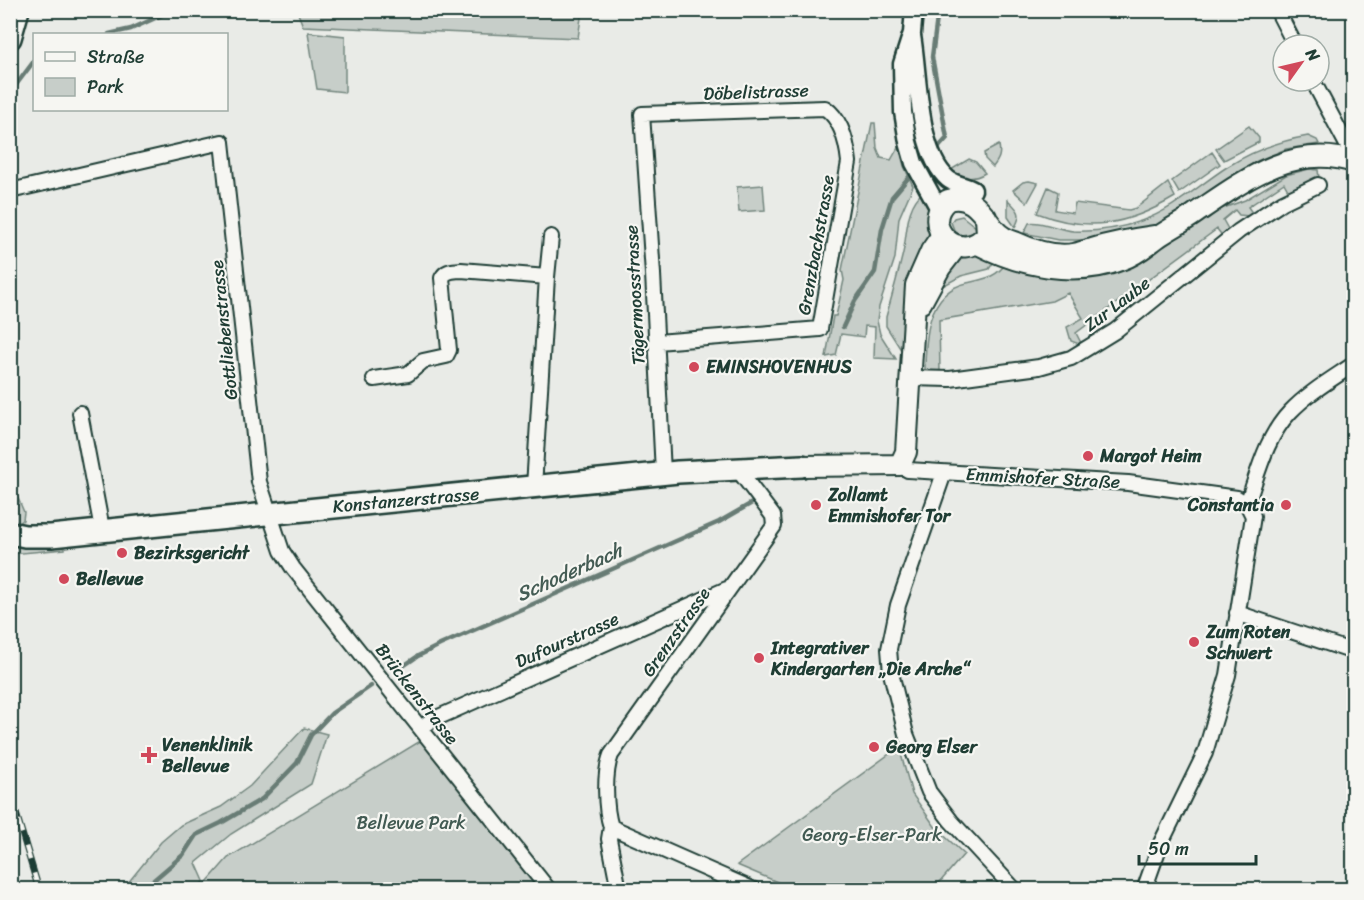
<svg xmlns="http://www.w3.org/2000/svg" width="1364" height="900" viewBox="0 0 1364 900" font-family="Sriracha,sans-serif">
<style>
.green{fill:#c7cec9;stroke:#73867e;stroke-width:1.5}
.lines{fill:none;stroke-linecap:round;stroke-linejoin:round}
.stream{stroke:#687c75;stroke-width:4.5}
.minor-casing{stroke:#1f3d34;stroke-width:18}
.tertiary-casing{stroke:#1f3d34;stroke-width:21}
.secondary-casing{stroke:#1f3d34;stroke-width:24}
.primary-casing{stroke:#1f3d34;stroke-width:26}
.minor{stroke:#f6f6f2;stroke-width:14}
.tertiary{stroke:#f6f6f2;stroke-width:16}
.secondary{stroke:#f6f6f2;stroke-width:20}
.primary{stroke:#f6f6f2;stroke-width:21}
.rail-casing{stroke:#1f3d34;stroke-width:7}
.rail{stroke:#f6f6f2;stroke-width:4.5;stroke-dasharray:14;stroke-linecap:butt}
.poi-dot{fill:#d1495b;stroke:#f6f6f2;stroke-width:2}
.labels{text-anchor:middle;stroke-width:4.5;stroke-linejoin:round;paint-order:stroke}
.street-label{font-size:18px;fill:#1f3d34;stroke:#f6f6f2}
.poi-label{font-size:18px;font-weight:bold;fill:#1f3d34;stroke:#f6f6f2;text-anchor:start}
.park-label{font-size:18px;fill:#415a52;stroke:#f6f6f2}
.water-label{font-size:20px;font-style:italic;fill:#445c54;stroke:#f6f6f2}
</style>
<rect width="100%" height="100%" fill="#e9ebe7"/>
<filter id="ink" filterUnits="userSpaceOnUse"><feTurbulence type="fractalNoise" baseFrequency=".0167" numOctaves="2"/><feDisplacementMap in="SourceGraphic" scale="12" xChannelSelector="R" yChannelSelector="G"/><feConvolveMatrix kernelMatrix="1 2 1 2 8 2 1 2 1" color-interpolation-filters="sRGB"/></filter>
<g filter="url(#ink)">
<!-- green -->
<path class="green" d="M 297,11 L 582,11 L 578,38 L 303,26 Z
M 308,32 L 345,36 L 345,92 L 317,89 Z
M 872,123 L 875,123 L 877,148 L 881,158 L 891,160 L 899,146 L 904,166 L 913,186 L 899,218 L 895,258 L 879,307 L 877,321 L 880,334 L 896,359 L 874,358 L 875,327 L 865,326 L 864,337 L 841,334 L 836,355 L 826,357 L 833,316 L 836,316 L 844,280 L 842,270 Z
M 1249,126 L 1259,138 L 1259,142 L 1224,160 L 1216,149 Z
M 1308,136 L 1317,140 L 1319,144 L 1286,149 L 1257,161 L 1160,225 L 1088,240 L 1058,240 L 1024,233 L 1029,223 C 1038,220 1061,230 1073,231 C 1097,232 1118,229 1141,221 C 1173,210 1199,185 1227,167 C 1252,151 1279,141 1308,136 Z
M 999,145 C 1001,155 999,159 993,167 L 985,159 L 984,153 Z
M 1212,152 L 1220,164 L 1179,193 L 1172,181 Z
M 969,159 L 976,162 L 985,173 C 972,181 962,178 949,171 Z
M 1309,169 L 1318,170 L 1319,178 L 1303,184 L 1289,192 L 1284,183 L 1248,207 L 1253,214 L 1249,216 L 1239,215 L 1235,210 L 1223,220 L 1228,229 L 1224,238 L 1217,229 L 1076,333 L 1082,345 L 1071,341 L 1067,327 L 1083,318 L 1068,293 L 1052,301 L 939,320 L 940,372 L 937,375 L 925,374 C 925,340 926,292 967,283 C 984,279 996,278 1007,262 L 1155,251 L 1213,212 L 1245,200 L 1286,175 Z
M 1029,181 L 1038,183 L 1027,203 L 1013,190 L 1023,182 Z
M 1168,183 L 1175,197 C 1128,225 1088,233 1037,213 L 1048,187 L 1058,192 L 1055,210 L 1073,213 L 1075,203 L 1129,210 L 1136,208 Z
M 763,185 L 765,210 L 739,212 L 737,187 Z
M 924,191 C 935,223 930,237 917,267 C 913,273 909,281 907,288 C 902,309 903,332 903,353 L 886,326 L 886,317 C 892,296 898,274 903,253 C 908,231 905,207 924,191 Z
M 1008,200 C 1018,210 1023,213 1015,227 L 1008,217 Z
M 962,216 L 977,228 L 977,230 L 974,233 L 961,235 L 954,230 L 951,222 L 954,218 Z
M 979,252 L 997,257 L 989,269 L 961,276 L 941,287 L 957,257 Z
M 10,480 L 24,512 L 23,520 L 19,523 L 11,520 Z
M 10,543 L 65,543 L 65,549 L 11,554 Z
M 304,728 L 327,734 L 311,784 L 231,834 L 196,863 L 204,881 L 196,889 L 123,889 L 161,842 L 181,825 L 221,807 L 250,786 Z
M 427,737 L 544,890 L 200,890 L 228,858 Z
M 899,747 L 912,794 L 936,828 L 964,854 L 934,889 L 794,889 L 737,865 Z"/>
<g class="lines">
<!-- stream -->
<path class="stream" d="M 109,34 L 131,29 L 173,10
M 10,93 L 34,61
M 938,148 L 947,138 L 932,57 L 938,10
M 843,327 L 855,301 L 875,272 L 882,229 L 892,197 L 909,177
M 399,669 L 418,656 L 440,645 L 719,522 L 752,503
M 142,890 L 183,855 L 196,835 L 221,823 L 262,799 L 297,763 L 311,735 L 332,713 L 371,686"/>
<defs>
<path id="minor" d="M 1277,10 L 1295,45
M 1313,81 L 1354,158
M 10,191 L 222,142 L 259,482 L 282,551 L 293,568 L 549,890
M 547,277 L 551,237
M 657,342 L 820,329 L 849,162 C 847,143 841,119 825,108 L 642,114 L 653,274 L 663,473
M 909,378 L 950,379 L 1039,367 L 1071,358 L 1115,331 L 1239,231 L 1283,202 L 1318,185
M 374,379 L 408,374 L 423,361 L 446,356 L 449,350 L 442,278 C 446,270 453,271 461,270 L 547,277 L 534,487
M 80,413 L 102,529
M 900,465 L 908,470 L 1128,483 L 1237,498 L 1247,504 L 1253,516 L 1228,675 L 1205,753 L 1160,845 L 1144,890
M 740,469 L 742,475 L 773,516 L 774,526 L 611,755 C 604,773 605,809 611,827 L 754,890
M 944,473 L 898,605 L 889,649 L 891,673 L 906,734 L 929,792 L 951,821 L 1015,890
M 1247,504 C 1258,473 1266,437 1290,412 C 1308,393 1332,379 1354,364
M 1237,613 L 1354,652
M 421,728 L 432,720 L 727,589
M 611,827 L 609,839 L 619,890"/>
<path id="tertiary" d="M 914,10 L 912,33 L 902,64 L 903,112 L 908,142 L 914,163 L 939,209
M 912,36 C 919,75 917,152 948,179 C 955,185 965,185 973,190"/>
<path id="secondary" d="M 986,217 L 987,234 C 960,268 917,224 948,200 C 972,193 983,215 995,230 C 1000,236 1008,240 1015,242 C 1032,250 1055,257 1074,254 C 1080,253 1086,250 1092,249 C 1112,243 1134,239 1155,236
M 978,244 C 1021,266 1076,278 1123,259 C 1138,254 1149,243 1161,235 C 1173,227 1185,221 1196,213 C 1243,181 1294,142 1354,162
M 921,303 L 940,268 L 957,246
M 802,466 L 900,465 L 906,452 L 916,285 L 931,251 L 942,235"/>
<path id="primary" d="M 10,38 L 18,10
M 10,533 L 25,536 L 51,536 L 678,472 L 802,466"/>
</defs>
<!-- minor casing -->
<use href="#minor" class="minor-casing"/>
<!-- tertiary casing -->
<use href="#tertiary" class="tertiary-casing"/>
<!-- secondary casing -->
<use href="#secondary" class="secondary-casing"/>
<!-- primary casing -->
<use href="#primary" class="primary-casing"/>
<!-- minor -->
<use href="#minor" class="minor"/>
<!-- tertiary -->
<use href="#tertiary" class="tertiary"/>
<!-- secondary -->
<use href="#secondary" class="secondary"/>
<!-- primary -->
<use href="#primary" class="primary"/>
<defs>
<path id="rail" d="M 10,793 L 39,890
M 10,882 L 13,890"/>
</defs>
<!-- rail casing -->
<use href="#rail" class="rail-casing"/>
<!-- rail -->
<use href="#rail" class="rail"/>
</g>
</g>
<!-- markers -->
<g class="poi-dot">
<circle cx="694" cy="367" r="6"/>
<circle cx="1088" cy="456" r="6"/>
<circle cx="816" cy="505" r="6"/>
<circle cx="1286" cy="505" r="6"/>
<circle cx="122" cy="553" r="6"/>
<circle cx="64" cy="579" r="6"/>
<circle cx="1194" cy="642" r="6"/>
<circle cx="759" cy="658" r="6"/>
<circle cx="874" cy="747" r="6"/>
<path d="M146 746h6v6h6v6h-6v6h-6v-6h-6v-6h6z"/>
</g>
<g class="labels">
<!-- street labels -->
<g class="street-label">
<text transform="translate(756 92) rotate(-2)" y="6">Döbelistrasse</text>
<text transform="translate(816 245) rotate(-80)" y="6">Grenzbachstrasse</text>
<text transform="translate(635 295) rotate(-93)" y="6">Tägermoosstrasse</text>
<text transform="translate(1117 304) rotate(-37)" y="6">Zur Laube</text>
<text transform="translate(224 330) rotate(-96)" y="6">Gottliebenstrasse</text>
<text transform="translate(1043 478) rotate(3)" y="6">Emmishofer Straße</text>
<text transform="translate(406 500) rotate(-5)" y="6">Konstanzerstrasse</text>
<text transform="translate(676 632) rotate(-55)" y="6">Grenzstrasse</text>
<text transform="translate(567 640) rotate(-24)" y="6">Dufourstrasse</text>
<text transform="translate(417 694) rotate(52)" y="6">Brückenstrasse</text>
</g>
<!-- poi labels -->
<g class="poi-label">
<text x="706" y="373">EMINSHOVENHUS</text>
<text x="1100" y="462">Margot Heim</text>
<text x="828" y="501">Zollamt<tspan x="828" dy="21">Emmishofer Tor</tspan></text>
<text x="1274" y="511" text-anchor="end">Constantia</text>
<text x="134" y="559">Bezirksgericht</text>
<text x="76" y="585">Bellevue</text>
<text x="1206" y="638">Zum Roten<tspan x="1206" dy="21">Schwert</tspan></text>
<text x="771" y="654">Integrativer<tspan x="771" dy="21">Kindergarten „Die Arche“</tspan></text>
<text x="162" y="751">Venenklinik<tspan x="162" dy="21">Bellevue</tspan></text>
<text x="886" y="753">Georg Elser</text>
</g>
<!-- park labels -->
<g class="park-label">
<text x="411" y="829">Bellevue Park</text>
<text x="872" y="841">Georg-Elser-Park</text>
</g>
<!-- water labels -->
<g class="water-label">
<text transform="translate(569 572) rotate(-24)" y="7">Schoderbach</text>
</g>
</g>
<!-- margin -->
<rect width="1364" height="900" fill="none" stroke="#f6f6f2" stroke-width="36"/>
<rect x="18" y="18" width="1328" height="864" fill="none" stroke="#1f3d34" stroke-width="2" filter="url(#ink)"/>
<!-- legend -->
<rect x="33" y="33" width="195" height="78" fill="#f6f6f2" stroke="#a0aca6" stroke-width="1.5"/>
<rect x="45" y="52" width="30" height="9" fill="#f6f6f2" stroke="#a0aca6" stroke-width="1.5"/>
<text x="87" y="63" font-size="18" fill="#1f3d34">Straße</text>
<rect x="45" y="78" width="30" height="18" fill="#c7cec9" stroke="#a0aca6" stroke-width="1.5"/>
<text x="87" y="93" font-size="18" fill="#1f3d34">Park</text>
<!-- north arrow -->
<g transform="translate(1301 63) rotate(56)"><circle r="28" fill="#f6f6f2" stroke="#a0aca6" stroke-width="1.5"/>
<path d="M0-4.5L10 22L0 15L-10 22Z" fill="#d1495b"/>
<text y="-9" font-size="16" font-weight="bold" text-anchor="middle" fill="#1f3d34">N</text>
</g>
<!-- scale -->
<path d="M1139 855v9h117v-9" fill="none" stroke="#1f3d34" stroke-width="3"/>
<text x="1148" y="855" font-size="18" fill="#1f3d34" stroke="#f6f6f2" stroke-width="4.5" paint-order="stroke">50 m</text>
</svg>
